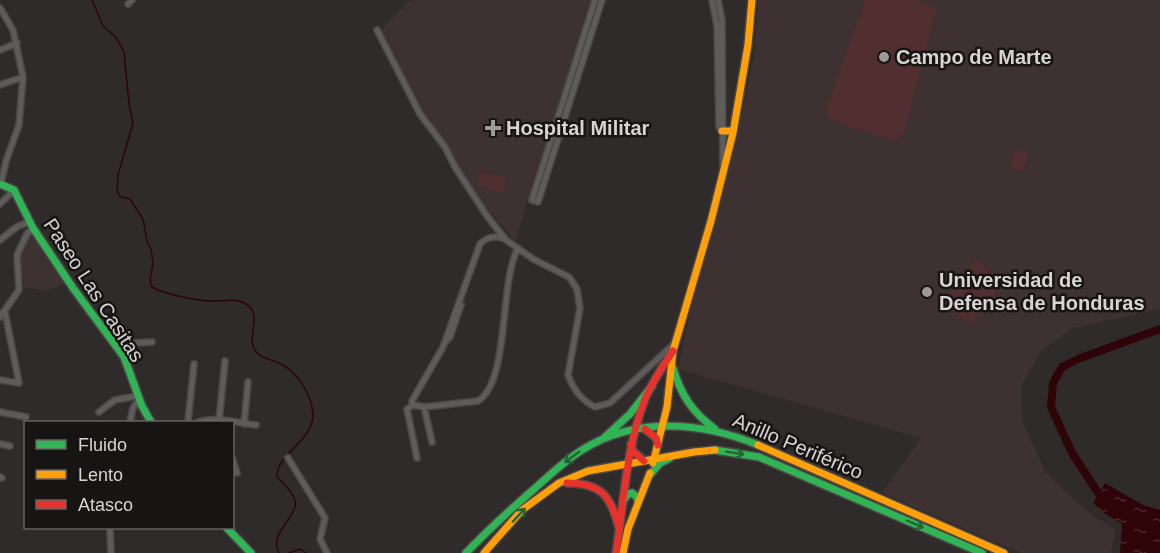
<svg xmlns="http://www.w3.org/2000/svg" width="1160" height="553" viewBox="0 0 1160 553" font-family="Arial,sans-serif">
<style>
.built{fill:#3e3131}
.pitch{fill:#512e2f}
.water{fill:url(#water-ripples)}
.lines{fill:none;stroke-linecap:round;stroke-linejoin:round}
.stream{stroke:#2e0409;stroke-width:1.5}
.river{stroke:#2e0409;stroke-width:8}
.street-casing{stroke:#4a4747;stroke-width:8}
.fast-casing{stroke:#4a4747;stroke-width:10}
.slow-casing{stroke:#4a4747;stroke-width:10}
.jam-casing{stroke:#4a4747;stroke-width:10}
.street{stroke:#5e5b5b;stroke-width:5}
.fast{stroke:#30b455;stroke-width:7}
.slow{stroke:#ff9f0a;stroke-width:7}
.jam{stroke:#e5322d;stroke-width:7}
.oneway{stroke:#246434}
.poi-dot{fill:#9e9999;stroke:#171414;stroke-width:2}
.labels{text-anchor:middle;stroke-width:5;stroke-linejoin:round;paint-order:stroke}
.poi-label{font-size:20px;font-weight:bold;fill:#d9d4d4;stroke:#171414;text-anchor:start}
.street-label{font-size:20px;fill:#d9d4d4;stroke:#171414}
</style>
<defs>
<pattern id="water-ripples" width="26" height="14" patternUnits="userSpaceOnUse" patternTransform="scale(1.5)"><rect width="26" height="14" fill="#2e0409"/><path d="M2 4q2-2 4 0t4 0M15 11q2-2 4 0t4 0" fill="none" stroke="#4c282c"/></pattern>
</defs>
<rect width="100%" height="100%" fill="#302b2b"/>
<!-- built -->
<path class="built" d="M 411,0 L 591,0 L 515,241 L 483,204 L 456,165 L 446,144 L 423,111 L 379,31 Z
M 758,0 L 1160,0 L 1160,309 L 1073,328 L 1041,351 L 1021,386 L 1023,423 L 1046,473 L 1090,514 L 1115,529 L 1111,553 L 1021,553 L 882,493 L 921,438 L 678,369 L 698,276 L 739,128 L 754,55 Z
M 35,233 L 67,283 L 47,291 L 24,287 L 19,259 L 29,236 Z"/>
<!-- pitch -->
<path class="pitch" d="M 865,0 L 917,0 L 936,9 L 904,134 L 893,141 L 830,120 L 826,110 Z
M 1015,150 L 1029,153 L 1023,172 L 1010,169 Z
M 480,172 L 506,177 L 503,192 L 477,186 Z
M 975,259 L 1004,282 L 971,325 L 942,303 Z"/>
<!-- water -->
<path class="water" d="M 1105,483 L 1143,505 L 1160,510 L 1160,553 L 1120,553 L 1122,524 L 1104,513 L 1093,503 Z"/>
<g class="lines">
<!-- stream -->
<path class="stream" d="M 92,0 L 103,26 L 116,37 L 124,52 L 129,104 L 133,123 L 118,175 L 117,192 L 121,197 L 130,199 L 143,219 L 147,241 L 151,249 L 153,263 L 150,280 L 152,287 C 163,294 195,300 209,301 C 221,302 235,297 246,304 C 262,313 249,332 253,346 C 257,359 269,358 279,363 C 297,371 312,394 313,415 C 313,441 276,454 277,477 C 283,484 292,490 295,500 C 299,518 268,531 279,553
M 289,553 L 300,549 L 306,553"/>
<!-- river -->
<path class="river" d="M 1107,499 L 1099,494 L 1072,453 L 1051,407 L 1053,383 L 1062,367 L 1078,359 L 1160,329"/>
<defs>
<path id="street" d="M 595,0 L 532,200 L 538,202 L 602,0
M 712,0 L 717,26 L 719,127 L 722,131
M 718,0 L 722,20 L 723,168
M 128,4 L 132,0
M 0,8 L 13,30 L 23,77 L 19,125 L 6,161 L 1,184
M 377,30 L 420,114 L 445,147 L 455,167 L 487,216 L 506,240 L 533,259 L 569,277 L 577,289 L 580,308 L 568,375 C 573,389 581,400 595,407 L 610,403 L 676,342
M 0,50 L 17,43
M 0,85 L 23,77
M 0,204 L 14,190
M 505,239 C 496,235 487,237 480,244 L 443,347 L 412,401 L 413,405 L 424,407 L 478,401 C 510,381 499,283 518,248
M 0,240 L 18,226 L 30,222
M 0,317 L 19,290 L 17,255 L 27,234 L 33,228
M 111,339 L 133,343 L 152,342
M 445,342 L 450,337 L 461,305
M 0,380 L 19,383 L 5,312
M 413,405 L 407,409 L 417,458
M 424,407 L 432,442
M 0,412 L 26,417
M 99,412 L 115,400 L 137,396
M 219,421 L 225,361
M 130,422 L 133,408 L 139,400
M 188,422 L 194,364
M 198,422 C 215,416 239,423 256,425
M 244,424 L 248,382
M 0,444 L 10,446
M 232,458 L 237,473
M 288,458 L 325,518 L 320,539 L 327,553
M 0,477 L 2,478
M 110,528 L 111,553"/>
<path id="fast" d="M 0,184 L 14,190 L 33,228 L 73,288 L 124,357 L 142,406 L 151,422
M 673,368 C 681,395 692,412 715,429
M 605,437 L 630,414 L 652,386
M 715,450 L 759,457 L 982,553
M 649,476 L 660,463 L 670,458
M 623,501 L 628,494 L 632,493 L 637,497 L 638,502
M 227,528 L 251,553
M 466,553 C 487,531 510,510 533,490 C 549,476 564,461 582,450 C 637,416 702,422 758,445"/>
<path id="slow" d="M 722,131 L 732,131
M 758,445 L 1004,553
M 653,463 L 667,407 L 673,351 L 711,221 L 733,133 L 748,45 L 752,0
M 484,553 L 522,510 L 559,483 L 588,471 L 694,452 L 715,450
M 623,553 L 628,529 L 650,473"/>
<path id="jam" d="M 645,429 L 656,438 L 658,445
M 631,444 L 633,451 L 644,461
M 567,483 C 601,483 611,496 619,528
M 616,553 C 624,502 626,448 645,399 C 652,382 663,366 673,351"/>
</defs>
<!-- street casing -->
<use href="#street" class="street-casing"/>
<!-- fast casing -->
<use href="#fast" class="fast-casing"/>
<!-- slow casing -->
<use href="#slow" class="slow-casing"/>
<!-- jam casing -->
<use href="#jam" class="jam-casing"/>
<!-- street -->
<use href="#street" class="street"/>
<!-- fast -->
<use href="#fast" class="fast"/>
<!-- slow -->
<use href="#slow" class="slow"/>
<!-- jam -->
<use href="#jam" class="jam"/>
</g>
<!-- one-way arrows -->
<defs><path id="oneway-shaft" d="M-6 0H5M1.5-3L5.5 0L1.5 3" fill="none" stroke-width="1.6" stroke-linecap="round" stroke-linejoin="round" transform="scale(1.5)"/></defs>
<g class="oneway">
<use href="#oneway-shaft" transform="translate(735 453) rotate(9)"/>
<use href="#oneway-shaft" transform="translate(572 457) rotate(144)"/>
<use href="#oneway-shaft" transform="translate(519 515) rotate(-47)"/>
<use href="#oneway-shaft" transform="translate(915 524) rotate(23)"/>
</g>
<!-- markers -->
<g class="poi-dot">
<circle cx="884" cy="57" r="6"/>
<path d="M490 119h6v6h6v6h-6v6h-6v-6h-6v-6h6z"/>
<circle cx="927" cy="292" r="6"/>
</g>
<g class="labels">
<!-- poi labels -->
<g class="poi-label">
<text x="896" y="64">Campo de Marte</text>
<text x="506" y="135">Hospital Militar</text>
<text x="939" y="287">Universidad de<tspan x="939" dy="23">Defensa de Honduras</tspan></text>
</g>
<!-- street labels -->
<g class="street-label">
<text transform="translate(94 290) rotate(57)" y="7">Paseo Las Casitas</text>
<text transform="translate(798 446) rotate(23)" y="7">Anillo Periférico</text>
</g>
</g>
<!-- legend -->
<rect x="24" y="421" width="210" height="108" fill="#171414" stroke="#656161" stroke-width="1.5"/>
<rect x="36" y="440" width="30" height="9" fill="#30b455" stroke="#656161" stroke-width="1.5"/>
<text x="78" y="451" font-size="18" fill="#d9d4d4">Fluido</text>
<rect x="36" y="470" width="30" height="9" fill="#ff9f0a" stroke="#656161" stroke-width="1.5"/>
<text x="78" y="481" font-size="18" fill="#d9d4d4">Lento</text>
<rect x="36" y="500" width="30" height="9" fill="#e5322d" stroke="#656161" stroke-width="1.5"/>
<text x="78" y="511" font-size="18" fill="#d9d4d4">Atasco</text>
</svg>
